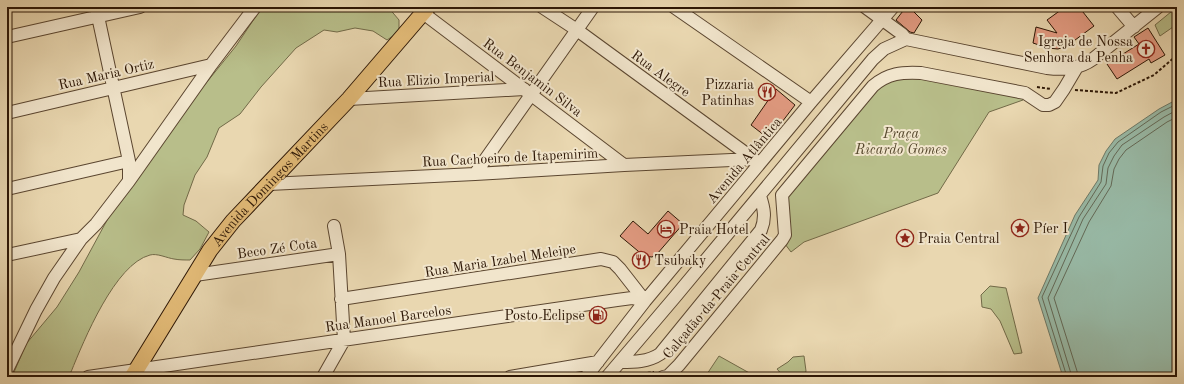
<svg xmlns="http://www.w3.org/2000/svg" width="1184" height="384" viewBox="0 0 1184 384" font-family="'Old Standard TT',serif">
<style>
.green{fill:#b8be8a;stroke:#726a48}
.water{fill:#98baa7;stroke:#6d7866}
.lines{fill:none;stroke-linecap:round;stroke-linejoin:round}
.shore{stroke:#626856;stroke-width:1}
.building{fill:#e49c83;stroke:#2c1605}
.minor-casing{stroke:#5b4630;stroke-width:14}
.major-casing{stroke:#2c1605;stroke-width:17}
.path{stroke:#2c1605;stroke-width:2;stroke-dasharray:3 2;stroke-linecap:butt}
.minor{stroke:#f1e5cc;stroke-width:12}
.major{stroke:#e4bc78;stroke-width:15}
.labels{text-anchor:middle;stroke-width:4;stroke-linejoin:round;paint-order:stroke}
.poi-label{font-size:14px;fill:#2c1605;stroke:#f1e5cc;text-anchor:start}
.street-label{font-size:14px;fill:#2c1605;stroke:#f1e5cc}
.park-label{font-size:14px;font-style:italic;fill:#56482d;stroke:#f1e5cc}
</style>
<rect width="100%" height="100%" fill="#e9d7b0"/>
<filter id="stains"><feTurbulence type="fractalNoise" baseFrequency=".005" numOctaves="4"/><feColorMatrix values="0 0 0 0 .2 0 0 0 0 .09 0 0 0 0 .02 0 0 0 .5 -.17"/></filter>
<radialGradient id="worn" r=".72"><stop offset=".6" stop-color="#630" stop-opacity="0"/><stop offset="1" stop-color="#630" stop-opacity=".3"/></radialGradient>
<!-- green -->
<path class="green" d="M 262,7 L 388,7 L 399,20 L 399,32 L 387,40 L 373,31 L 355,28 L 337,32 L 324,30 L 296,48 L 261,87 L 240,114 L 219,128 L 207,157 L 195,175 L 184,205 L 183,215 L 196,221 L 209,232 L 200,249 L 190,260 C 185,260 179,260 174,259 C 167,258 157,253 150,255 C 115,264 84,340 71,372 L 59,377 L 12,377 L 26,344 L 57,307 L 79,272 L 112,211 L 194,98 L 236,46 Z
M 1177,7 L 1177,28 L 1175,29 L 1173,27 L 1160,36 L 1155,25 Z
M 889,71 L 1026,88 L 1023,100 L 989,112 L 938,193 L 804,242 L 791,252 L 782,240 L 778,194 L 876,77 L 884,72 Z
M 990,286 L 1006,288 L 1022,353 L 1014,354 L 1000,321 L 991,309 L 982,307 L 981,295 Z
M 719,356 L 753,375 L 752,377 L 705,377 Z
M 804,356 L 806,371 L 804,377 L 784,377 L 777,369 L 788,362 L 793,357 Z"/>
<!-- water -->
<path class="water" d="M 1177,97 L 1177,377 L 1063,377 L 1038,298 L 1075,215 L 1098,180 L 1099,165 L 1106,151 L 1115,139 L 1159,109 L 1174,101 Z"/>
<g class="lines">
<!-- shore -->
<path class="shore" d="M 1067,377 L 1042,297 L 1079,217 L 1101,182 L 1103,166 L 1109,153 L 1118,142 L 1161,112 L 1177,104
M 1072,377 L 1048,298 L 1083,219 L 1106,184 L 1108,168 L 1114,156 L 1122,145 L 1164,117 L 1177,110
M 1078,377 L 1077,371 L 1054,298 L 1089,222 L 1111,186 L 1114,169 L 1119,159 L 1126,150 L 1167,122 L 1177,117"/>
</g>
<!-- building -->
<path class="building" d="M 906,7 L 909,7 L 922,20 L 914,33 L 910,32 L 896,20 Z
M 1065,7 L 1079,7 L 1094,26 L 1067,46 L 1058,49 L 1048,48 L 1033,43 L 1036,27 L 1057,33 L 1047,20 Z
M 1148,28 L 1165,55 L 1151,63 L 1149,59 L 1117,79 L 1107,64 L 1139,44 L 1134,37 Z
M 776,89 L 795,105 L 769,139 L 751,125 Z
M 668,211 L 683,224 L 657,254 L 652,257 L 644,256 L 620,236 L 633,221 L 648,234 Z"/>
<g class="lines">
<defs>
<path id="minor" d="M 96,7 L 129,161 L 129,181
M 542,7 L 577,30 L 755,160
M 674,7 L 811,102
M 865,7 L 902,34 L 906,39
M 1117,7 L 1134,27
M 423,13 L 624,165
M 7,37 L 140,7
M 906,39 L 1047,68 C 1064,70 1079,69 1093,59 L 1158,7
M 349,99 L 524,89
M 7,113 L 211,65
M 475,174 L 593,7
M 269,184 L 475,174 L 624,165 L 753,159
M 7,189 L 129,161
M 7,255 L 81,239
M 195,275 L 339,254
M 341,299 L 601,259 L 613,262 L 620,269 L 645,301
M 620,362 C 634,362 648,362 660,354 L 761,230 C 766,218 764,208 760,196
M 7,370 L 36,310 L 54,278 L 81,239 L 96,224 L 129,181 L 211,65 L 255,7
M 88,377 L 617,300 L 632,298 L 645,301
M 323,377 L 344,340 L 339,254 L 334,226
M 510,377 L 598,362
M 586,377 L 645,301 L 811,102 L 893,7
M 607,377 L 675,297 L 873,59 L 884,49 L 906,39
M 663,377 L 668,376 L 679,365 L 782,240 L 785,235 L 782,195 L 873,86 C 888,73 902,72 921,73 L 1025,93 L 1043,105 L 1049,105 L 1055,102 L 1064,89 L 1077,67"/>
<g id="major">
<path id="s1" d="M 132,377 L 210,250 L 233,221 L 349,99 L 428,7"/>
</g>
</defs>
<!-- minor casing -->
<use href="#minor" class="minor-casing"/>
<!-- major casing -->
<use href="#major" class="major-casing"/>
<!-- path -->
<path class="path" d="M 1037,87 L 1051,89
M 1075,90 L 1116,93 L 1154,75 L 1177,55
M 623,376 L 654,372"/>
<!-- minor -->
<use href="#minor" class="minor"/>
<!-- major -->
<use href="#major" class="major"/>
</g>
<!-- icons -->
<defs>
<symbol id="church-ring" viewBox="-11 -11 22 22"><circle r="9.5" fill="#f1e5cc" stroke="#8f2418" stroke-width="1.5"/><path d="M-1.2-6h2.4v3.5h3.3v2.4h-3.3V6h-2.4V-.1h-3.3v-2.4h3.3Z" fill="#8f2418"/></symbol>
<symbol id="restaurant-ring" viewBox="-11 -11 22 22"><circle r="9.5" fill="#f1e5cc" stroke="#8f2418" stroke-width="1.5"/><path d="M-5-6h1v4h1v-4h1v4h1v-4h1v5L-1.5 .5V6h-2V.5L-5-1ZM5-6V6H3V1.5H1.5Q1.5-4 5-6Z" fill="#8f2418"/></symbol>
<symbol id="sight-ring" viewBox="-11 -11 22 22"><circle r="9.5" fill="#f1e5cc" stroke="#8f2418" stroke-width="1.5"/><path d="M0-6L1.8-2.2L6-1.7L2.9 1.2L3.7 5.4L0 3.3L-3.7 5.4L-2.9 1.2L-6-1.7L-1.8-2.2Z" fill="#8f2418"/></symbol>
<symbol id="hotel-ring" viewBox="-11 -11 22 22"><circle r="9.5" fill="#f1e5cc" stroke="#8f2418" stroke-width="1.5"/><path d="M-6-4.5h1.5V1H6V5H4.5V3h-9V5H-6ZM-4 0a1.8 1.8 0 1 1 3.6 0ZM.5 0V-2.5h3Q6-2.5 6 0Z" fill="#8f2418"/></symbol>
<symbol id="fuel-ring" viewBox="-11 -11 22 22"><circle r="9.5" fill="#f1e5cc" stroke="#8f2418" stroke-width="1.5"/><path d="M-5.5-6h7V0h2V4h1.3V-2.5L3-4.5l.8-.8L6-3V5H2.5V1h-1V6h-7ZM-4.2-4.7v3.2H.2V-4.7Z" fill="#8f2418"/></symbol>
</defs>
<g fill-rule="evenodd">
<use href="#church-ring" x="1136" y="39" width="20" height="20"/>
<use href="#restaurant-ring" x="757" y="82" width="20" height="20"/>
<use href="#sight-ring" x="1010" y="218" width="20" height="20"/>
<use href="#hotel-ring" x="656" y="219" width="20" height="20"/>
<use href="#sight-ring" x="895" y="228" width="20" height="20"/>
<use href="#restaurant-ring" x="631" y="250" width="20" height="20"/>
<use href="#fuel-ring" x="588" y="305" width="20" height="20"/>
</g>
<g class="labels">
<!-- poi labels -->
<g class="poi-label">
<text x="1133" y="46" text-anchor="end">Igreja de Nossa<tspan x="1133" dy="16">Senhora da Penha</tspan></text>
<text x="754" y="89" text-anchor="end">Pizzaria<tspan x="754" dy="16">Patinhas</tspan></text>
<text x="1033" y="233">Píer I</text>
<text x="679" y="234">Praia Hotel</text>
<text x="918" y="243">Praia Central</text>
<text x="654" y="265">Tsubaky</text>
<text x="585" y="320" text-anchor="end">Posto Eclipse</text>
</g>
<!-- street labels -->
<g class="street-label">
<text transform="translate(661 73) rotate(36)" y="5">Rua Alegre</text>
<text transform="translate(106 74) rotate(-13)" y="5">Rua Maria Ortiz</text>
<text transform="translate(533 77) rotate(37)" y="5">Rua Benjamin Silva</text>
<text transform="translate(436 79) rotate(-3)" y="5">Rua Elizio Imperial</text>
<text transform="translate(510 157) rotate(-3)" y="5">Rua Cachoeiro de Itapemirim</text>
<text transform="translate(744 160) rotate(-50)" y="5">Avenida Atlântica</text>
<text dy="5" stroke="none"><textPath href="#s1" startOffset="238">Avenida Domingos Martins</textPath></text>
<text transform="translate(277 248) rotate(-8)" y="5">Beco Zé Cota</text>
<text transform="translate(500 260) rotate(-9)" y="5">Rua Maria Izabel Meleipe</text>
<text transform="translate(716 296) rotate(-50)" y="5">Calçadão da Praia Central</text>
<text transform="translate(388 318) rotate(-8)" y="5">Rua Manoel Barcelos</text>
</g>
<!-- park labels -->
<g class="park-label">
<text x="901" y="138">Praça<tspan x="901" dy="16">Ricardo Gomes</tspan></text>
</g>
</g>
<!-- margin -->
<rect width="1184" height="384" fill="none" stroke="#e9d7b0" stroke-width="24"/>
<rect x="8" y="8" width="1168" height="368" fill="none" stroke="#2c1605" stroke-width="2"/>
<rect x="12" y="12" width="1160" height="360" fill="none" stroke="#2c1605"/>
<rect width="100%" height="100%" filter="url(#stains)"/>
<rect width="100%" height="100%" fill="url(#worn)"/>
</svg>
